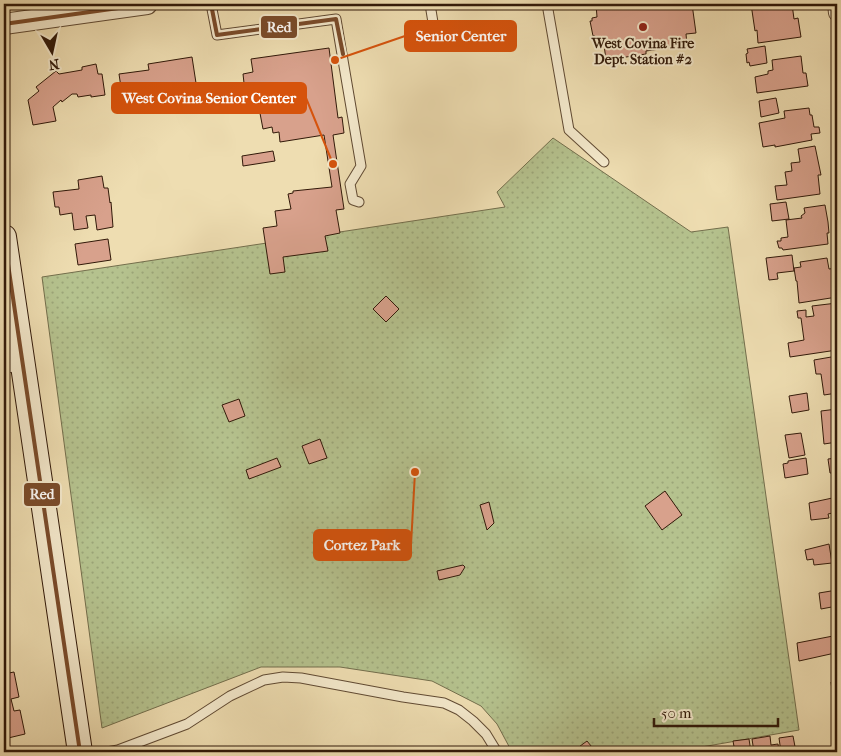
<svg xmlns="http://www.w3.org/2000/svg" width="841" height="756" viewBox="0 0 841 756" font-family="'IM FELL French Canon',serif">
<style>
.park{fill:url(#park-dots);stroke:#736e4c}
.building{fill:#d8a18c;stroke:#311909}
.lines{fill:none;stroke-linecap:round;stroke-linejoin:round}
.service-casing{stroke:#604a33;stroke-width:11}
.minor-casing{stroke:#604a33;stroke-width:18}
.tertiary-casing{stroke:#604a33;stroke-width:22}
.secondary-casing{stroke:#311909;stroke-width:26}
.service{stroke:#f4e9cc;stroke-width:9}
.minor{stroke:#f4e9cc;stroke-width:16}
.tertiary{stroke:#f4e9cc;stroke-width:20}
.secondary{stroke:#f4e9cc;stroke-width:24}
.bus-1-casing{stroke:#f4e9cc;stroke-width:8}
.bus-1{stroke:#7a4b2a;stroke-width:4}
.poi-dot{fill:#8f2418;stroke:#f4e9cc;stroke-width:2}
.labels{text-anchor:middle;stroke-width:4;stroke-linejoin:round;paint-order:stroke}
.poi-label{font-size:14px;font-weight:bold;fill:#311909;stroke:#f4e9cc}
.leader{fill:none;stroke:#d6530c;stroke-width:2}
.callout-dot{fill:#d6530c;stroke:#f4e9cc;stroke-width:2}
.callout{fill:#d6530c;stroke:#d6530c;stroke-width:2}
.callout-label{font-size:15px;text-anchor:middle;font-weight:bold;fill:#fff}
.line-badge{stroke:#f4e9cc;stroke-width:2}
.badge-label{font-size:14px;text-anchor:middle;font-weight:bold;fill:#fff}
</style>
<defs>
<pattern id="park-dots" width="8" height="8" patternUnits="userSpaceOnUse" patternTransform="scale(1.25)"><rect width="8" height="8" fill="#b5c28e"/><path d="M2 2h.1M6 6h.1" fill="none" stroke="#9ca679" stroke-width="1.8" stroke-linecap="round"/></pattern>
</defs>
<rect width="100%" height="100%" fill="#eeddb1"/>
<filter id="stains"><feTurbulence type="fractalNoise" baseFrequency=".004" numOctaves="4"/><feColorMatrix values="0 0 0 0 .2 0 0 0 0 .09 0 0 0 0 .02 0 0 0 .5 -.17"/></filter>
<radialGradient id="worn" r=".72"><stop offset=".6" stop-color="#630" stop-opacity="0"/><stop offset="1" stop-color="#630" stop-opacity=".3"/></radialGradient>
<!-- park -->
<path class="park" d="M 553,138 L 691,232 L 728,227 L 799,730 L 696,748 L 697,752 L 512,752 L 497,724 L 481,706 L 432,681 L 340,667 L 261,667 L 102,728 L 42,277 L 505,207 L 497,192 Z"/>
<!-- building -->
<path class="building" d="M 596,4 L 692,4 L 696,33 L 686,34 L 687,45 L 646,51 L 646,54 L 606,60 L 603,37 L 595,39 L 594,35 L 593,36 L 590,21 L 592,21 L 592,18 L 597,17 Z
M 751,4 L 792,4 L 794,19 L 798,18 L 801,37 L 758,43 L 757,30 L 755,31 Z
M 765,46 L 767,63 L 750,66 L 749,62 L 747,63 L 746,54 L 748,53 L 747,49 Z
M 329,48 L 338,118 L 342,117 L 344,133 L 333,135 L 344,209 L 336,210 L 340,233 L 325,236 L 328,251 L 283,257 L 285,272 L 270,274 L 263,228 L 277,226 L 275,211 L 291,209 L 288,194 L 293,193 L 293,191 L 332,187 L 324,135 L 280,142 L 279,132 L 273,133 L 272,127 L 263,129 L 255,87 L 237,91 L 236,84 L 244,83 L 243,74 L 253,72 L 251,59 Z
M 801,56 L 803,73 L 806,73 L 808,86 L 757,93 L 755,77 L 768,74 L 768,71 L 773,70 L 772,60 Z
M 192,57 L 196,83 L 122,94 L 119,74 L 149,70 L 148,64 Z
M 96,64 L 98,74 L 102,74 L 105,95 L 91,97 L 91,95 L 78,97 L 77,94 L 72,94 L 62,102 L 61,100 L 53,107 L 56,121 L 33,125 L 28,100 L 39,91 L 36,87 L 56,71 L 59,74 L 82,70 L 82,67 Z
M 776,98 L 779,113 L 761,117 L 759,101 Z
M 809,108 L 810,115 L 812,115 L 814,127 L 819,127 L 820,133 L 811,134 L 812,140 L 775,147 L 775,145 L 763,147 L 759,123 L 785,118 L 784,111 Z
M 815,146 L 821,175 L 818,175 L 820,194 L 777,200 L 775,186 L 787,185 L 785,172 L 792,171 L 791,163 L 800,162 L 798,149 Z
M 273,151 L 275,161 L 243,166 L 242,156 Z
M 102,176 L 104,188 L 108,188 L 110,203 L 111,202 L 113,227 L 97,230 L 95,215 L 86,216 L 88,228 L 74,230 L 72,213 L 60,215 L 59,207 L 55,207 L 53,192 L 79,189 L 78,180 Z
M 786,202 L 789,219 L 772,221 L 770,204 Z
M 825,205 L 828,222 L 829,233 L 827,233 L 828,244 L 783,250 L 782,248 L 779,248 L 777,241 L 781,241 L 781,238 L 788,237 L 786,220 L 802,218 L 801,216 L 805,213 L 804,208 Z
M 108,239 L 111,260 L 78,265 L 75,244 Z
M 792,255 L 794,271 L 777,273 L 778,279 L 769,280 L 766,258 Z
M 827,258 L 829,269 L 837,268 L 837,297 L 799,303 L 797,281 L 796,281 L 794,268 L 801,267 L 800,262 Z
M 386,296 L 399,309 L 386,322 L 373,309 Z
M 837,303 L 837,350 L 790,357 L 788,343 L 804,340 L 801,318 L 798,318 L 797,311 L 806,310 L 806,317 L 814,316 L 812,306 Z
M 837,356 L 837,393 L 824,395 L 821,374 L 816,374 L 814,360 Z
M 807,393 L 809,410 L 792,413 L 789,396 Z
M 239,399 L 245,416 L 229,422 L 222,405 Z
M 837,409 L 837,442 L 824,444 L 821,411 Z
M 801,433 L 805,455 L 789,458 L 785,435 Z
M 320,439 L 327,458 L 309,464 L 302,446 Z
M 277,458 L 281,467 L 249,479 L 246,470 Z
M 806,458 L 808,474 L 785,478 L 783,464 L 788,463 L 788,461 Z
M 837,458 L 837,480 L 834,481 L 833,473 L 830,473 L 828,459 Z
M 665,491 L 682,515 L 662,530 L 645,506 Z
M 837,497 L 837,512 L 828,514 L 829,518 L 811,520 L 809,503 Z
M 489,502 L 494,523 L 487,530 L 480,505 Z
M 829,544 L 832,563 L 814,565 L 813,559 L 807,560 L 805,550 Z
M 463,565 L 465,567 L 460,575 L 439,580 L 437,571 Z
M 837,590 L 837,606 L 821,609 L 819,593 Z
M 4,619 L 8,638 L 4,639 Z
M 833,636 L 835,653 L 799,661 L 797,643 Z
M 14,672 L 19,697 L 11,699 L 14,711 L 20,710 L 25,734 L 4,739 L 4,674 Z
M 837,681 L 837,698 L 833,699 L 831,682 Z
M 770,736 L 771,745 L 778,744 L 779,752 L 754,752 L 752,739 Z
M 793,736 L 796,752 L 781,752 L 779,738 Z
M 749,739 L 751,752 L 735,752 L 733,741 Z
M 587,741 L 596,752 L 572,752 Z"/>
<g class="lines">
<defs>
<path id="service" d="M 211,4 L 217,35 L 336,19 L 361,166 L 350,184 L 353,200 L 359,202
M 430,4 L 436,41
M 547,4 L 569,130 L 604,162
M 107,752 L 118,750 L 187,724 L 230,696 L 264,680 L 283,677 L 301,678 L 403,697 L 444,703 L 459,710 L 473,721 L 486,734 L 497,752"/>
<path id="minor" d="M 836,4 L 837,13
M 4,365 L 21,362"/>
<path id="tertiary" d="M 4,24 L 147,4"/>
<path id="secondary" d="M 4,237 L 80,752"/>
</defs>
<!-- service casing -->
<use href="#service" class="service-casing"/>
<!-- minor casing -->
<use href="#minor" class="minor-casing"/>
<!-- tertiary casing -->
<use href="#tertiary" class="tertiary-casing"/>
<!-- secondary casing -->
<use href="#secondary" class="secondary-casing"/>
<!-- service -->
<use href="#service" class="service"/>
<!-- minor -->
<use href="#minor" class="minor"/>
<!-- tertiary -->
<use href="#tertiary" class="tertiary"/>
<!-- secondary -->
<use href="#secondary" class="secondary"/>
<defs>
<path id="bus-1" d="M 211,4 L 217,35 L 336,19 L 343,54
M 4,24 L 147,4
M 4,237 L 80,752"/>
</defs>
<!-- bus-1 casing -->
<use href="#bus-1" class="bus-1-casing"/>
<!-- bus-1 -->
<use href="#bus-1" class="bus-1"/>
</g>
<!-- markers -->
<circle class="poi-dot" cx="643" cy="27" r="5"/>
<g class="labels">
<!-- poi labels -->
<g class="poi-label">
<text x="643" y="48">West Covina Fire<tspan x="643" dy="16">Dept. Station #2</tspan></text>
</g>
</g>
<!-- callouts -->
<path class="leader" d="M335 60L405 36M333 164L306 98M415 472L411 545"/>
<g class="callout-dot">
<circle cx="335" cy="60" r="5"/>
<circle cx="333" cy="164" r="5"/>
<circle cx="415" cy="472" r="5"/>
</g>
<g class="callout">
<rect x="405" y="21" width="111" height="30" rx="5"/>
<rect x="112" y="83" width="194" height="30" rx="5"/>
<rect x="314" y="530" width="97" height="30" rx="5"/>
</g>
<g class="callout-label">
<text x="461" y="41">Senior Center</text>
<text x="209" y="103">West Covina Senior Center</text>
<text x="362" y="550">Cortez Park</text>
</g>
<g class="line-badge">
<rect x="260" y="15" width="38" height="24" rx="5" fill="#7a4b2a"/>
<rect x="23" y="482" width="38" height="25" rx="5" fill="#7a4b2a"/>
</g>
<g class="badge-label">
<text x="279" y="32">Red</text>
<text x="42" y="499">Red</text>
</g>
<!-- margin -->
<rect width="841" height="756" fill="none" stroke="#eeddb1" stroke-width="20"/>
<rect x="5" y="5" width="831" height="746" fill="none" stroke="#311909" stroke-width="2.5"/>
<rect x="10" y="10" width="821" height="736" fill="none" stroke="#311909"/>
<!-- north arrow -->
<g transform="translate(52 52) rotate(171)" stroke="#f4e9cc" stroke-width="4" paint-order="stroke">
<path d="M0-4L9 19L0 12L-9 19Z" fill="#311909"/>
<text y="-8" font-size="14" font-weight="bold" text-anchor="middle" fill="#311909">N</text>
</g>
<!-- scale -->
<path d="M654 718v8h124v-8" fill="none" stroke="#311909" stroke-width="2.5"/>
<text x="661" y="718" font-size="15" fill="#311909" stroke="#f4e9cc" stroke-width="4" paint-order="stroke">50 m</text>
<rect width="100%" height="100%" filter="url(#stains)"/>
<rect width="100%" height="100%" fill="url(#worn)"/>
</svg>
